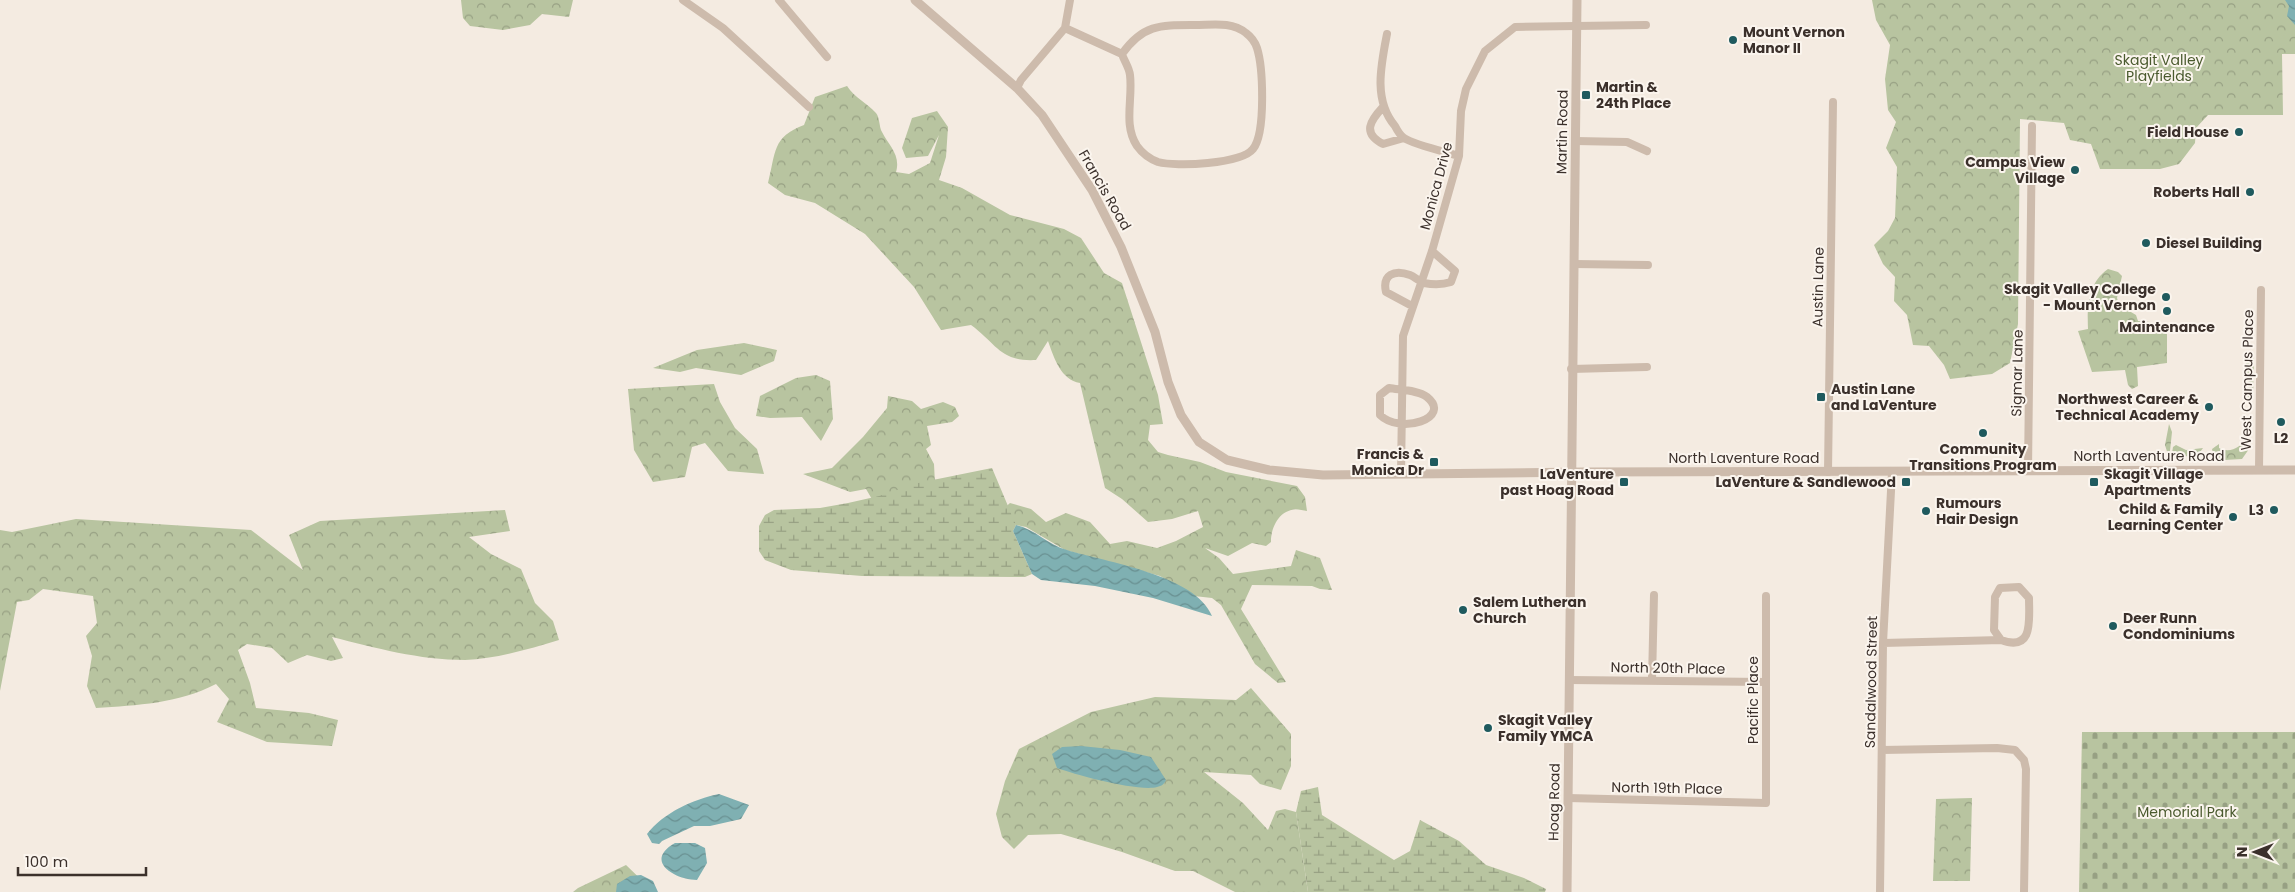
<svg xmlns="http://www.w3.org/2000/svg" width="2295" height="892" viewBox="0 0 2295 892" font-family="Poppins,sans-serif">
<style>
.forest{fill:url(#forest-crowns)}
.wetland{fill:url(#wetland-marsh)}
.cemetery{fill:url(#cemetery-stones)}
.water{fill:url(#water-waves)}
.lines{fill:none;stroke-linecap:round;stroke-linejoin:round}
.minor{stroke:#cdbbac;stroke-width:8}
.tertiary{stroke:#cdbbac;stroke-width:9}
.poi-dot{fill:#1f5a5e;stroke:#fbf5ee;stroke-width:2}
.labels{text-anchor:middle;stroke-width:4;stroke-linejoin:round;paint-order:stroke}
.poi-label{font-size:14px;font-weight:bold;fill:#3b302b;stroke:#fbf5ee;text-anchor:end}
.park-label{font-size:14px;fill:#4a5a2e;stroke:#fbf5ee}
.street-label{font-size:14px;fill:#3b302b;stroke:#fbf5ee}
</style>
<defs>
<pattern id="forest-crowns" width="20" height="18" patternUnits="userSpaceOnUse" patternTransform="scale(1.25)"><rect width="20" height="18" fill="#b8c4a0"/><path d="M2 6a3 3 0 1 1 6 0M12 15a3 3 0 1 1 6 0" fill="none" stroke="#97a083"/></pattern>
<pattern id="wetland-marsh" width="20" height="14" patternUnits="userSpaceOnUse" patternTransform="scale(1.25)"><rect width="20" height="14" fill="#b8c4a0"/><path d="M1 5h8M5 5V1M11 12h8M15 12V8" fill="none" stroke="#97a083"/></pattern>
<pattern id="cemetery-stones" width="16" height="16" patternUnits="userSpaceOnUse" patternTransform="scale(1.25)"><rect width="16" height="16" fill="#b8c4a0"/><path d="M2 7V4a2 2 0 0 1 4 0v3zM10 15v-3a2 2 0 0 1 4 0v3z" fill="#97a083"/></pattern>
<pattern id="water-waves" width="16" height="10" patternUnits="userSpaceOnUse" patternTransform="scale(1.25)"><rect width="16" height="10" fill="#7fb0b2"/><path d="M0 5q4-4 8 0t8 0" fill="none" stroke="#699091"/></pattern>
</defs>
<rect width="100%" height="100%" fill="#f4ebe1"/>
<!-- forest -->
<path class="forest" d="M 461,0 L 573,0 L 569,17 L 542,14 L 530,25 L 503,30 L 470,26 L 463,18 Z
M 1872,0 L 2295,0 L 2295,54 L 2282,54 L 2283,115 L 2208,115 L 2196,128 L 2195,143 L 2179,164 L 2160,169 L 2100,169 L 2091,144 L 2070,140 L 2064,123 L 2020,119 L 2018,324 L 2010,363 L 1992,374 L 1950,379 L 1944,365 L 1929,346 L 1913,345 L 1907,315 L 1894,301 L 1895,277 L 1883,264 L 1874,245 L 1888,231 L 1895,218 L 1897,167 L 1886,148 L 1896,122 L 1888,110 L 1885,79 L 1890,45 L 1876,20 Z
M 847,86 C 855,98 867,103 876,113 C 880,118 879,127 882,132 C 889,146 901,155 896,172 L 909,174 L 930,163 L 939,135 L 928,156 L 906,158 L 902,148 L 912,118 L 937,111 L 948,127 L 946,157 L 939,180 L 962,188 L 1010,215 L 1064,229 L 1081,238 L 1104,273 L 1122,283 L 1158,395 L 1163,424 L 1150,425 L 1148,440 L 1158,452 L 1168,455 L 1200,462 L 1226,472 L 1297,486 L 1305,497 L 1307,511 C 1302,510 1295,508 1291,510 C 1277,514 1271,529 1271,542 L 1266,546 L 1252,543 L 1228,556 L 1205,548 L 1219,558 L 1233,574 L 1291,566 L 1296,550 L 1320,558 L 1332,590 L 1320,589 L 1312,586 L 1252,585 L 1241,609 L 1286,682 L 1278,683 L 1255,664 L 1221,605 L 1212,598 L 1194,596 L 1160,576 L 1065,550 L 1026,527 L 1016,525 L 1000,512 L 1010,503 L 1031,509 L 1046,522 L 1066,513 L 1090,522 L 1110,544 L 1127,541 L 1157,548 L 1176,541 L 1203,527 L 1198,511 L 1172,519 L 1148,522 L 1122,499 L 1105,488 L 1080,383 C 1061,380 1054,358 1048,341 L 1036,360 C 1000,362 997,344 971,325 L 941,330 L 914,287 L 865,234 L 815,203 L 785,195 L 768,183 C 776,152 772,137 804,125 L 815,97 Z
M 2108,269 L 2118,272 L 2122,276 L 2117,298 L 2119,305 L 2136,315 L 2138,321 L 2150,322 L 2167,329 L 2167,363 L 2137,367 L 2138,386 L 2132,389 L 2128,385 L 2125,370 L 2092,372 L 2078,331 L 2088,329 C 2087,306 2088,283 2108,269 Z
M 744,343 L 777,350 L 774,361 L 741,375 L 696,368 L 680,372 L 653,368 L 697,350 Z
M 2249,355 L 2254,355 L 2253,398 L 2248,400 C 2247,392 2250,384 2248,377 C 2247,371 2245,363 2246,356 Z
M 816,375 L 830,381 L 833,419 L 821,441 L 802,417 L 770,418 L 756,416 L 760,396 L 796,378 Z
M 714,384 L 720,402 L 735,428 L 757,449 L 764,474 L 728,471 L 705,443 L 692,447 L 685,477 L 653,482 L 634,450 L 628,389 Z
M 888,396 L 912,401 L 921,409 L 943,402 L 955,407 L 959,416 L 952,422 L 927,426 L 931,445 L 926,449 L 934,464 L 935,484 L 876,506 L 866,489 L 850,492 L 803,474 L 832,468 L 863,437 L 887,408 Z
M 2169,424 L 2172,432 L 2170,451 L 2172,453 L 2173,447 L 2176,445 L 2186,450 L 2203,448 L 2198,455 L 2169,458 L 2165,445 Z
M 2247,438 L 2249,449 L 2242,459 L 2224,460 L 2213,454 L 2212,449 L 2219,444 L 2219,448 C 2230,454 2241,447 2247,438 Z
M 505,510 L 510,531 L 469,537 L 491,554 L 521,569 L 535,603 L 553,621 L 559,640 C 529,649 496,659 465,660 C 419,660 376,648 332,637 L 343,658 L 331,661 L 307,655 L 288,663 L 272,648 L 247,644 L 238,650 L 250,683 L 256,708 L 309,713 L 338,720 L 332,746 L 267,742 L 217,722 L 229,699 L 216,684 C 177,704 138,705 96,708 L 87,686 L 92,656 L 86,636 L 97,623 L 93,596 L 43,589 L 29,600 L 17,602 L 0,691 L 0,530 L 12,532 L 76,519 L 251,530 L 303,570 L 289,535 L 320,521 Z
M 1251,688 L 1291,734 L 1291,766 L 1281,790 L 1260,784 L 1251,775 L 1204,772 L 1243,803 L 1268,830 L 1276,811 L 1285,809 L 1296,812 L 1308,892 L 1235,892 L 1193,871 L 1175,871 L 1122,852 L 1061,834 L 1028,835 L 1014,849 L 1002,837 L 996,814 L 1005,781 L 1019,749 L 1091,712 L 1155,697 L 1236,700 Z
M 1972,798 L 1970,881 L 1933,881 L 1936,799 Z
M 626,865 L 654,892 L 573,892 L 578,888 Z"/>
<!-- wetland -->
<path class="wetland" d="M 992,468 L 1016,525 L 1013,531 L 1032,574 L 1025,577 L 862,576 L 791,570 L 765,560 L 759,551 L 759,526 L 765,515 L 774,510 L 820,508 L 848,503 L 879,496 L 918,483 Z
M 1318,787 L 1322,815 L 1394,860 L 1410,851 L 1420,820 L 1459,841 L 1486,865 L 1524,878 L 1546,889 L 1545,892 L 1308,892 L 1296,812 L 1301,791 Z"/>
<!-- cemetery -->
<path class="cemetery" d="M 2082,732 L 2295,732 L 2295,892 L 2079,892 Z"/>
<!-- water -->
<path class="water" d="M 2285,0 L 2295,0 L 2295,25 L 2287,16 L 2289,6 Z
M 1016,525 C 1035,529 1048,545 1067,550 C 1105,562 1196,575 1212,616 L 1153,598 L 1095,586 L 1041,580 L 1032,574 L 1013,531 Z
M 1081,746 L 1120,750 L 1151,757 L 1166,780 C 1164,784 1162,786 1157,787 C 1139,792 1076,775 1057,768 L 1052,754 L 1062,747 Z
M 719,794 L 749,805 L 741,819 L 710,826 L 694,826 L 662,841 L 659,844 L 652,843 L 647,834 C 663,813 694,799 719,794 Z
M 675,843 L 695,843 L 705,848 L 707,863 L 697,880 C 675,880 643,861 675,843 Z
M 641,875 L 653,881 L 658,892 L 616,892 L 617,884 L 630,876 Z"/>
<g class="lines">
<!-- minor -->
<path class="minor" d="M 683,0 L 723,28 L 809,107
M 779,0 L 827,57
M 1065,28 L 1122,54 C 1124,61 1129,67 1130,75 C 1133,99 1123,125 1137,146 C 1142,153 1150,159 1158,162 C 1176,167 1241,164 1253,149 C 1266,133 1263,67 1257,48 C 1255,42 1250,36 1246,33 C 1231,21 1212,25 1195,25 C 1161,25 1143,24 1122,54
M 1387,34 C 1381,65 1373,100 1395,126 C 1397,130 1401,136 1404,138 C 1415,145 1446,152 1459,156
M 1017,88 L 1021,80 L 1065,28 L 1070,0
M 1383,107 C 1370,121 1362,133 1383,144 L 1404,138
M 1576,141 L 1627,142 L 1647,151
M 1574,264 L 1648,265
M 1412,306 L 1386,292 C 1382,275 1394,269 1410,275 C 1415,277 1418,281 1424,283 C 1434,285 1442,285 1451,282 L 1455,271 L 1432,251
M 1571,369 L 1647,367
M 1389,388 C 1400,390 1418,390 1427,397 C 1453,418 1400,435 1380,415 L 1380,395 Z
M 2259,470 L 2261,290
M 2028,471 L 2032,126
M 1828,472 L 1833,102
M 1401,474 L 1403,336 L 1432,251 L 1459,156 L 1461,111 L 1466,89 L 1485,51 L 1515,27 L 1646,25
M 1883,643 L 2001,640 C 2034,652 2029,620 2029,598 L 2019,587 L 2000,588 L 1995,597 L 1994,630 L 2001,640
M 1569,680 L 1766,682
M 1652,680 L 1654,595
M 1882,750 L 1997,748 L 2015,750 L 2024,760 L 2026,769 L 2024,892
M 1568,798 L 1766,803 L 1766,596
M 1880,892 L 1883,643 L 1892,472"/>
<!-- tertiary -->
<path class="tertiary" d="M 915,0 L 1017,88 L 1042,115 L 1092,190 L 1121,247 L 1155,332 L 1168,382 L 1181,415 L 1199,442 L 1227,460 L 1269,470 L 1323,475 L 1583,472 L 2295,470
M 1567,892 L 1577,0"/>
</g>
<!-- markers -->
<g class="poi-dot">
<circle cx="1733" cy="40" r="5"/>
<rect x="1581" y="90" width="10" height="10" rx="2.5"/>
<circle cx="2239" cy="132" r="5"/>
<circle cx="2075" cy="170" r="5"/>
<circle cx="2250" cy="192" r="5"/>
<circle cx="2146" cy="243" r="5"/>
<circle cx="2166" cy="297" r="5"/>
<circle cx="2167" cy="311" r="5"/>
<rect x="1816" y="392" width="10" height="10" rx="2.5"/>
<circle cx="2209" cy="407" r="5"/>
<circle cx="2281" cy="422" r="5"/>
<circle cx="1983" cy="433" r="5"/>
<rect x="1429" y="457" width="10" height="10" rx="2.5"/>
<rect x="1619" y="477" width="10" height="10" rx="2.5"/>
<rect x="1901" y="477" width="10" height="10" rx="2.5"/>
<rect x="2089" y="477" width="10" height="10" rx="2.5"/>
<circle cx="2274" cy="510" r="5"/>
<circle cx="1926" cy="511" r="5"/>
<circle cx="2233" cy="517" r="5"/>
<circle cx="1463" cy="610" r="5"/>
<circle cx="2113" cy="626" r="5"/>
<circle cx="1488" cy="728" r="5"/>
</g>
<g class="labels">
<!-- poi labels -->
<g class="poi-label">
<text x="1743" y="37" text-anchor="start">Mount Vernon<tspan x="1743" dy="16">Manor II</tspan></text>
<text x="1596" y="92" text-anchor="start">Martin &amp;<tspan x="1596" dy="16">24th Place</tspan></text>
<text x="2229" y="137">Field House</text>
<text x="2065" y="167">Campus View<tspan x="2065" dy="16">Village</tspan></text>
<text x="2240" y="197">Roberts Hall</text>
<text x="2156" y="248" text-anchor="start">Diesel Building</text>
<text x="2156" y="294">Skagit Valley College<tspan x="2156" dy="16">- Mount Vernon</tspan></text>
<text x="2167" y="332" text-anchor="middle">Maintenance</text>
<text x="1831" y="394" text-anchor="start">Austin Lane<tspan x="1831" dy="16">and LaVenture</tspan></text>
<text x="2199" y="404">Northwest Career &amp;<tspan x="2199" dy="16">Technical Academy</tspan></text>
<text x="2281" y="443" text-anchor="middle">L2</text>
<text x="1983" y="454" text-anchor="middle">Community<tspan x="1983" dy="16">Transitions Program</tspan></text>
<text x="1424" y="459">Francis &amp;<tspan x="1424" dy="16">Monica Dr</tspan></text>
<text x="1614" y="479">LaVenture<tspan x="1614" dy="16">past Hoag Road</tspan></text>
<text x="2104" y="479" text-anchor="start">Skagit Village<tspan x="2104" dy="16">Apartments</tspan></text>
<text x="1896" y="487">LaVenture &amp; Sandlewood</text>
<text x="1936" y="508" text-anchor="start">Rumours<tspan x="1936" dy="16">Hair Design</tspan></text>
<text x="2223" y="514">Child &amp; Family<tspan x="2223" dy="16">Learning Center</tspan></text>
<text x="2264" y="515">L3</text>
<text x="1473" y="607" text-anchor="start">Salem Lutheran<tspan x="1473" dy="16">Church</tspan></text>
<text x="2123" y="623" text-anchor="start">Deer Runn<tspan x="2123" dy="16">Condominiums</tspan></text>
<text x="1498" y="725" text-anchor="start">Skagit Valley<tspan x="1498" dy="16">Family YMCA</tspan></text>
</g>
<!-- park labels -->
<g class="park-label">
<text x="2159" y="65">Skagit Valley<tspan x="2159" dy="16">Playfields</tspan></text>
<text x="2187" y="817">Memorial Park</text>
</g>
<!-- street labels -->
<g class="street-label">
<text transform="translate(1562 132) rotate(-89)" y="5">Martin Road</text>
<text transform="translate(1436 186) rotate(-75)" y="5">Monica Drive</text>
<text transform="translate(1105 190) rotate(60)" y="5">Francis Road</text>
<text transform="translate(1818 287) rotate(-89)" y="5">Austin Lane</text>
<text transform="translate(2017 373) rotate(-89)" y="5">Sigmar Lane</text>
<text transform="translate(2247 380) rotate(-89)" y="5">West Campus Place</text>
<text x="2149" y="461">North Laventure Road</text>
<text x="1744" y="463">North Laventure Road</text>
<text transform="translate(1668 668) rotate(1)" y="5">North 20th Place</text>
<text transform="translate(1871 682) rotate(-89)" y="5">Sandalwood Street</text>
<text transform="translate(1753 700) rotate(-90)" y="5">Pacific Place</text>
<text transform="translate(1667 788) rotate(1)" y="5">North 19th Place</text>
<text transform="translate(1554 802) rotate(-89)" y="5">Hoag Road</text>
</g>
</g>
<!-- north arrow -->
<g transform="translate(2255 852) rotate(270)" stroke="#fbf5ee" stroke-width="4" paint-order="stroke">
<path d="M0-4L9 19L0 12L-9 19Z" fill="#3b302b"/>
<text y="-8" font-size="14" font-weight="bold" text-anchor="middle" fill="#3b302b">N</text>
</g>
<!-- scale -->
<path d="M18 867v8h128v-8" fill="none" stroke="#3b302b" stroke-width="2.5"/>
<text x="25" y="867" font-size="15" fill="#3b302b" stroke="#fbf5ee" stroke-width="4" paint-order="stroke">100 m</text>
</svg>
